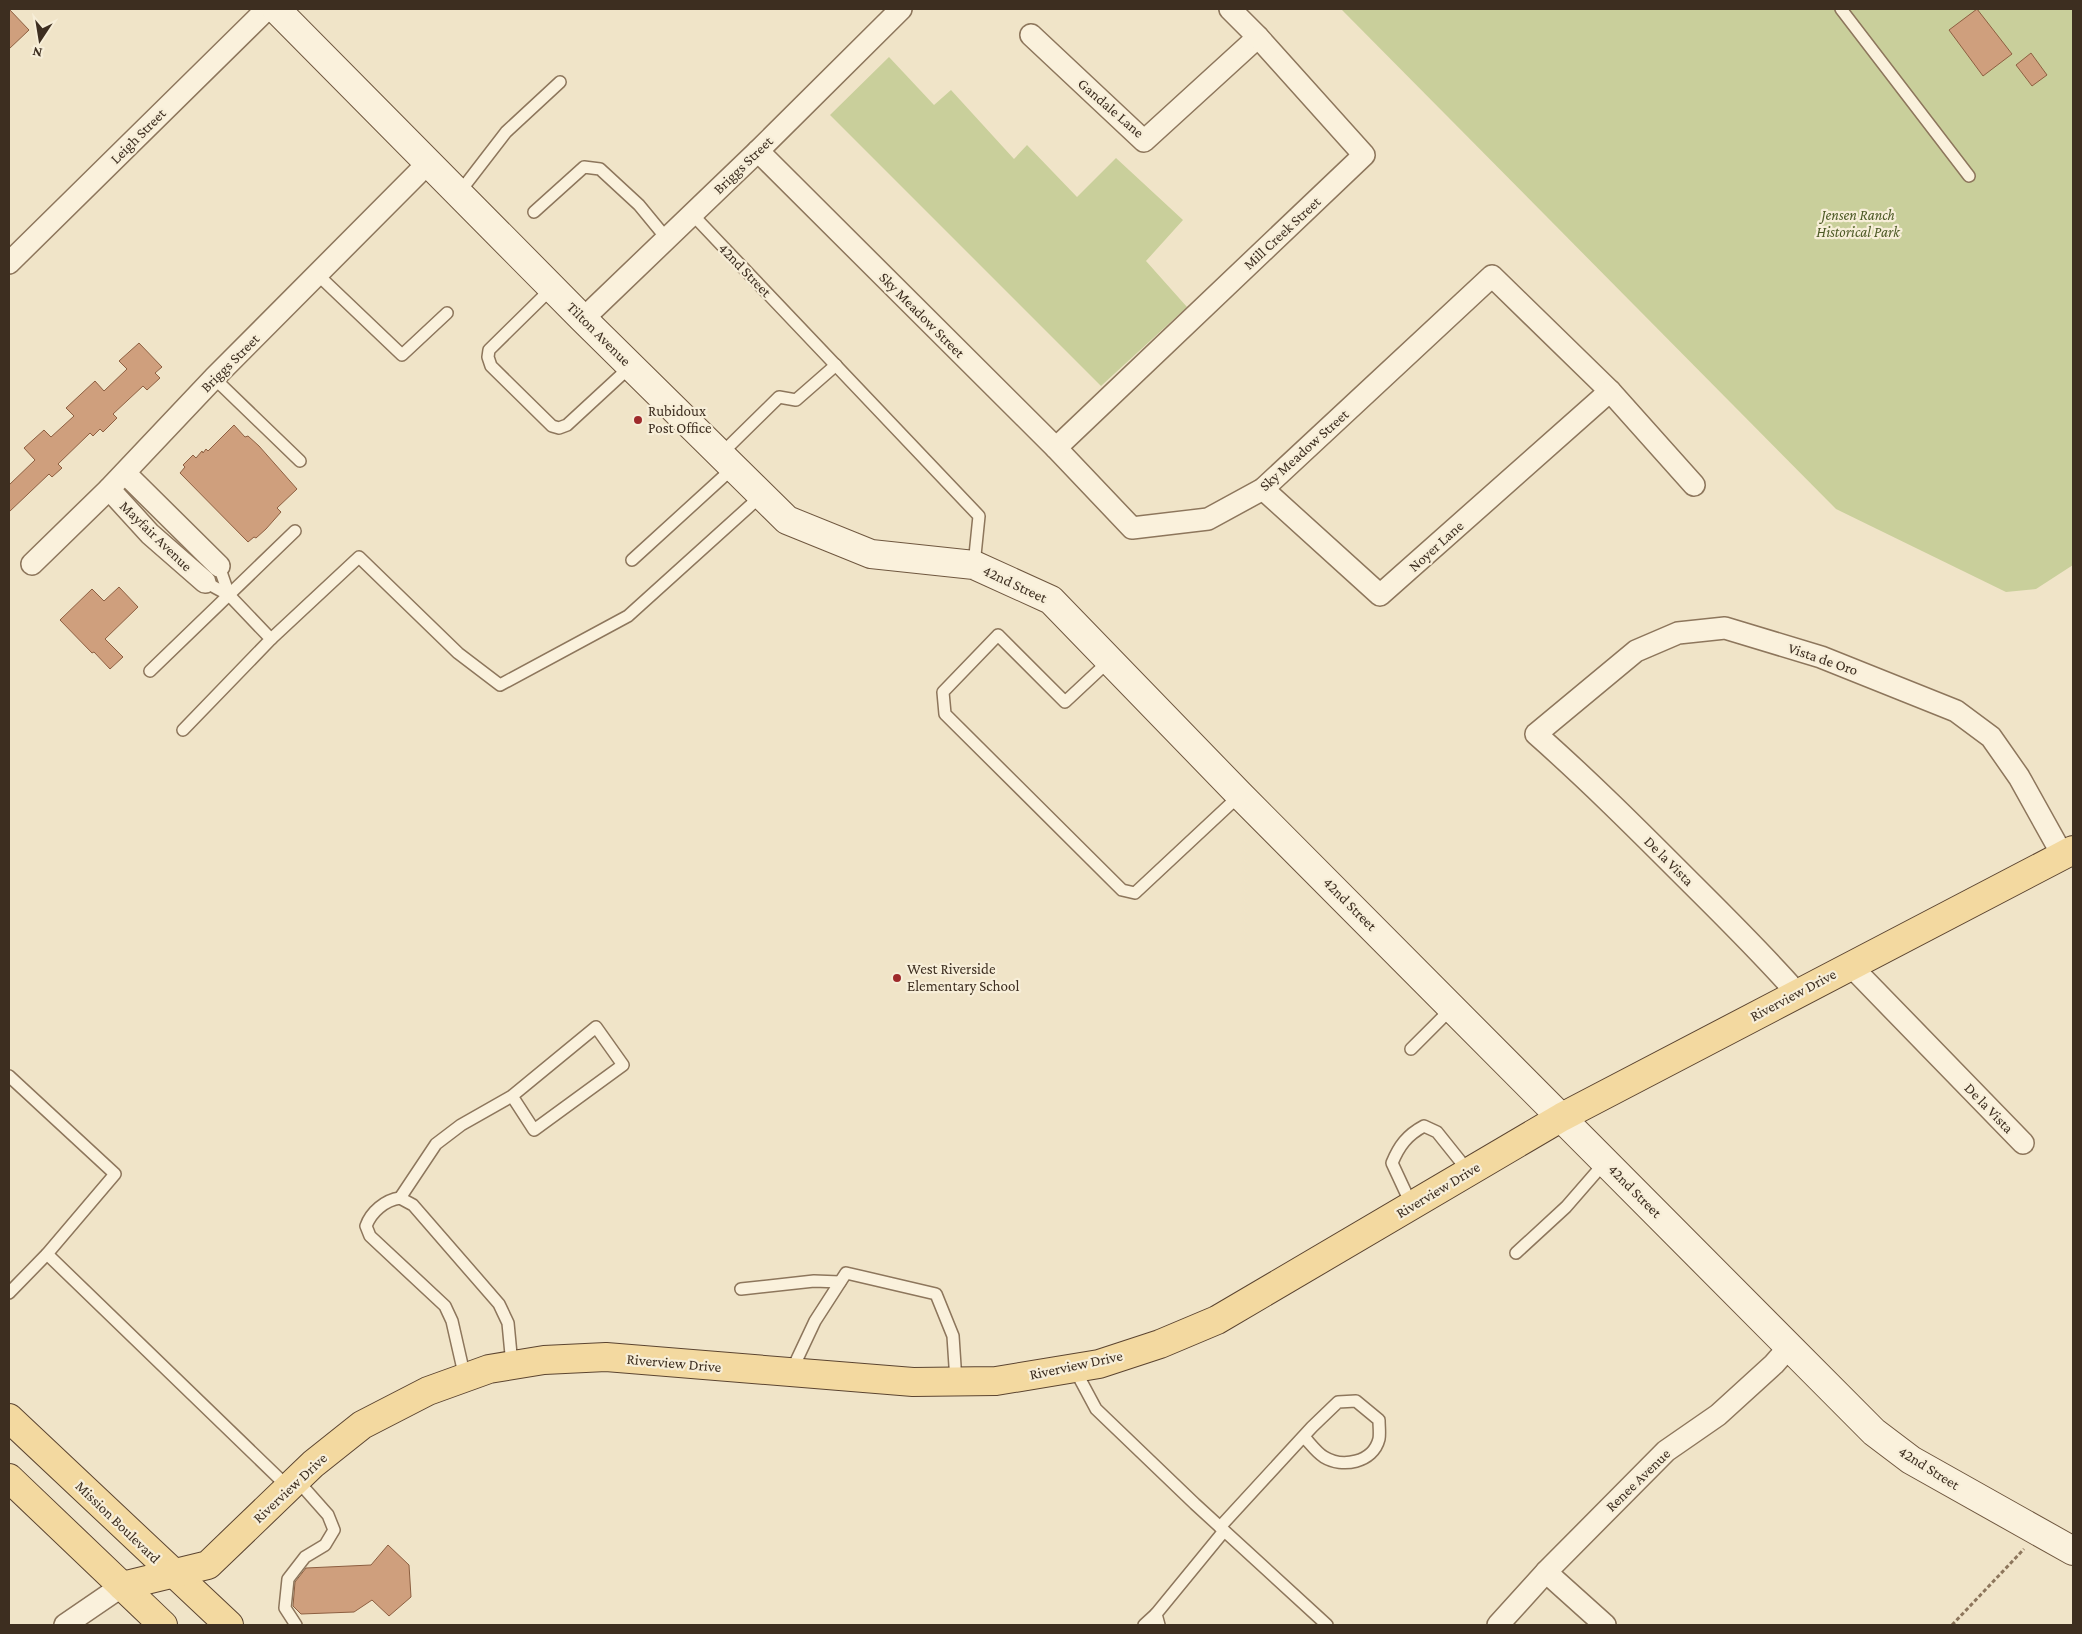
<svg xmlns="http://www.w3.org/2000/svg" width="2082" height="1634" font-family="'Crimson Pro',serif">
  <style>
    .green { fill: #c9cf9b }
    .building { fill: #cf9f7d; stroke: #8d5f41 }
    .lines { fill: none; stroke-linecap: round; stroke-linejoin: round }
    .lane-casing { stroke: #8d765c; stroke-width: 14 }
    .street-casing { stroke: #8d765c; stroke-width: 24 }
    .secondary-casing { stroke: #6f573f; stroke-width: 30 }
    .primary-casing { stroke: #5b4430; stroke-width: 30 }
    .path { stroke: #8d765c; stroke-width: 3; stroke-dasharray: 4 2.5; stroke-linecap: butt }
    .lane { stroke: #faf1dc; stroke-width: 11 }
    .street { stroke: #faf1dc; stroke-width: 21 }
    .secondary { stroke: #faf1dc; stroke-width: 28 }
    .primary { stroke: #f3d9a0; stroke-width: 28 }
    .poi-dot { fill: #9e2a2b; stroke: #f7eed8; stroke-width: 2 }
    .labels { text-anchor: middle; stroke-width: 4.5; stroke-linejoin: round; paint-order: stroke }
    .street-label { font-size: 15px; fill: #3d2e20; stroke: #f7eed8 }
    .park-label { font-size: 15px; font-style: italic; fill: #4d5a26; stroke: #f7eed8 }
    .poi-label { font-size: 15px; fill: #3d2e20; stroke: #f7eed8; text-anchor: start }
  </style>
  <rect width="100%" height="100%" fill="#f0e4c8"/>
  <g class="green">
    <path d="M1341,9H2073V565L2036,589L2006,592L1836,509Z"/>
    <path d="M889,57L934,105L951,90L1014,159L1027,145L1077,197L1116,158L1183,220L1146,261L1187,307L1101,386L830,115Z"/>
  </g>
  <g class="building">
    <path d="M9,9L29,30L9,49Z"/>
    <path d="M1977,9L2012,54L1983,76L1949,30Z"/>
    <path d="M2031,53L2047,75L2032,86L2016,65Z"/>
    <path d="M139,343L162,367L155,373L160,378L147,390L143,386L113,414L117,418L103,432L100,429L93,436L90,433L58,464L62,468L52,477L49,474L9,512V485L35,460L24,448L44,430L51,437L74,416L66,408L95,381L104,391L127,369L119,361Z"/>
    <path d="M234,425L245,437L248,436L259,446L297,489L277,508L281,512L266,529L256,538L254,537L248,542L180,473L185,467L183,465L193,455L196,458L202,451L203,453L206,449L208,451Z"/>
    <path d="M119,587L138,607L105,639L123,657L110,669L94,652L92,653L60,620L92,589L104,601Z"/>
    <path d="M388,1545L409,1565L411,1597L389,1616L372,1600L354,1612L301,1614L293,1606L295,1582L306,1568L371,1565Z"/>
  </g>
  <g class="lines">
    <g class="lane-casing">
      <g id="lane">
        <path d="M1841,9L1969,176"/>
        <path d="M459,193L506,132L560,82"/>
        <path d="M534,212L584,167L600,169L639,205L667,239"/>
        <path d="M692,214L979,516L974,565"/>
        <path d="M317,274L402,355L447,313"/>
        <path d="M552,288L489,350L488,357L491,366L552,426L559,428L567,425L631,366"/>
        <path d="M214,378L300,461"/>
        <path d="M721,454L779,397L796,400L836,365"/>
        <path d="M632,560L734,467"/>
        <path d="M219,566L229,595"/>
        <path d="M271,639L359,557L458,653L500,685L628,616L762,495"/>
        <path d="M1110,660L1065,702L998,635L943,692L945,714L1122,890L1135,893L1240,795"/>
        <path d="M150,671L295,531"/>
        <path d="M183,730L271,639L229,595L205,582"/>
        <path d="M1411,1049L1452,1008"/>
        <path d="M9,1076L115,1174L47,1254L9,1293"/>
        <path d="M400,1198L436,1144L461,1125L512,1096L534,1130L623,1065L596,1027L512,1096"/>
        <path d="M1412,1206L1392,1163C1399,1146 1407,1135 1424,1126L1437,1132L1469,1172"/>
        <path d="M1516,1253L1566,1207L1606,1161"/>
        <path d="M47,1254L289,1488"/>
        <path d="M741,1289L814,1281L840,1282"/>
        <path d="M1074,1368L1096,1409L1195,1504L1327,1625"/>
        <path d="M791,1372L815,1321L846,1273L936,1294L953,1336L956,1381"/>
        <path d="M465,1378L452,1321L445,1306L370,1236L366,1226C371,1212 385,1200 400,1198L413,1205L499,1304L508,1323L512,1365"/>
        <path d="M1220,1527L1312,1427L1338,1402L1356,1401L1379,1420C1379,1426 1380,1434 1379,1439C1373,1463 1342,1468 1324,1457C1316,1452 1310,1443 1304,1437"/>
        <path d="M296,1625L285,1608L288,1579L305,1557L325,1545L334,1530L328,1515L297,1480"/>
        <path d="M1144,1625L1156,1614"/>
        <path d="M1159,1625L1156,1614L1224,1531"/>
      </g>
    </g>
    <g class="street-casing">
      <g id="street">
        <path d="M1031,35L1144,141L1258,37"/>
        <path d="M758,151L1056,448L1132,528L1208,519L1263,489L1492,276L1610,391L1694,485"/>
        <path d="M9,263L267,9"/>
        <path d="M583,319L758,151L901,9"/>
        <path d="M1056,448L1364,155L1258,37L1230,9"/>
        <path d="M125,473L219,566"/>
        <path d="M109,489L150,534L205,582"/>
        <path d="M1263,489L1380,595L1610,391"/>
        <path d="M32,564L109,489L214,378L429,162"/>
        <path d="M1850,965L2023,1143"/>
        <path d="M1797,993C1761,952 1722,914 1684,876C1636,828 1587,779 1536,734L1636,651L1678,633L1725,628L1821,657L1956,711L1991,737L2019,777L2063,856"/>
        <path d="M1546,1572L1605,1625"/>
        <path d="M65,1625L122,1586"/>
        <path d="M1498,1625L1546,1572L1666,1451L1718,1415L1774,1364L1789,1347"/>
      </g>
    </g>
    <g class="secondary-casing">
      <path id="secondary" d="M276,9L583,319L787,520L871,554L974,565L1051,600L1240,795L1874,1432L1911,1460L2073,1551"/>
    </g>
    <g class="primary-casing">
      <g id="primary">
        <path d="M9,1418L229,1625"/>
        <path d="M9,1478L163,1625"/>
        <path d="M122,1586L208,1565L313,1464L362,1425L428,1391L489,1369L544,1360L606,1357L913,1382L996,1381L1099,1364L1160,1344L1217,1320L1562,1117L2073,850"/>
      </g>
    </g>
    <path class="path" d="M1952,1625L2024,1549"/>
    <use href="#lane" class="lane"/>
    <use href="#street" class="street"/>
    <use href="#secondary" class="secondary"/>
    <use href="#primary" class="primary"/>
  </g>
  <g class="poi-dot">
    <circle cx="638" cy="420" r="5"/>
    <circle cx="897" cy="978" r="5"/>
  </g>
  <g class="labels">
    <g class="street-label">
      <text transform="translate(1111 108) rotate(41)" y="5">Gandale Lane</text>
      <text transform="translate(138 136) rotate(-45)" y="5">Leigh Street</text>
      <text transform="translate(743 165) rotate(-44)" y="5">Briggs Street</text>
      <text transform="translate(1282 233) rotate(-43)" y="5">Mill Creek Street</text>
      <text transform="translate(745 270) rotate(46)" y="5">42nd Street</text>
      <text transform="translate(922 315) rotate(45)" y="5">Sky Meadow Street</text>
      <text transform="translate(599 334) rotate(45)" y="5">Tilton Avenue</text>
      <text transform="translate(230 363) rotate(-45)" y="5">Briggs Street</text>
      <text transform="translate(1304 450) rotate(-42)" y="5">Sky Meadow Street</text>
      <text transform="translate(156 536) rotate(44)" y="5">Mayfair Avenue</text>
      <text transform="translate(1436 546) rotate(-42)" y="5">Noyer Lane</text>
      <text transform="translate(1015 584) rotate(25)" y="5">42nd Street</text>
      <text transform="translate(1823 659) rotate(19)" y="5">Vista de Oro</text>
      <text transform="translate(1669 861) rotate(45)" y="5">De la Vista</text>
      <text transform="translate(1350 904) rotate(45)" y="5">42nd Street</text>
      <text transform="translate(1793 995) rotate(-28)" y="5">Riverview Drive</text>
      <text transform="translate(1989 1108) rotate(46)" y="5">De la Vista</text>
      <text transform="translate(1438 1190) rotate(-31)" y="5">Riverview Drive</text>
      <text transform="translate(1635 1191) rotate(45)" y="5">42nd Street</text>
      <text transform="translate(674 1363) rotate(5)" y="5">Riverview Drive</text>
      <text transform="translate(1076 1365) rotate(-12)" y="5">Riverview Drive</text>
      <text transform="translate(1929 1468) rotate(32)" y="5">42nd Street</text>
      <text transform="translate(1638 1480) rotate(-44)" y="5">Renee Avenue</text>
      <text transform="translate(290 1488) rotate(-43)" y="5">Riverview Drive</text>
      <text transform="translate(118 1522) rotate(44)" y="5">Mission Boulevard</text>
    </g>
    <g class="park-label">
      <text x="1858" y="220">Jensen Ranch<tspan x="1858" dy="17">Historical Park</tspan></text>
    </g>
    <g class="poi-label">
      <text x="648" y="416">Rubidoux<tspan x="648" dy="17">Post Office</tspan></text>
      <text x="907" y="974">West Riverside<tspan x="907" dy="17">Elementary School</tspan></text>
    </g>
  </g>
  <rect width="2082" height="1634" fill="none" stroke="#3d2e20" stroke-width="20"/>
  <g transform="translate(40 40) rotate(192)" stroke="#f7eed8" stroke-width="4" paint-order="stroke">
  <path d="M0-4L9 19L0 12L-9 19Z" fill="#3d2e20"/>
  <text y="-8" font-size="14" font-weight="bold" text-anchor="middle" fill="#3d2e20">N</text>
  </g>
</svg>
